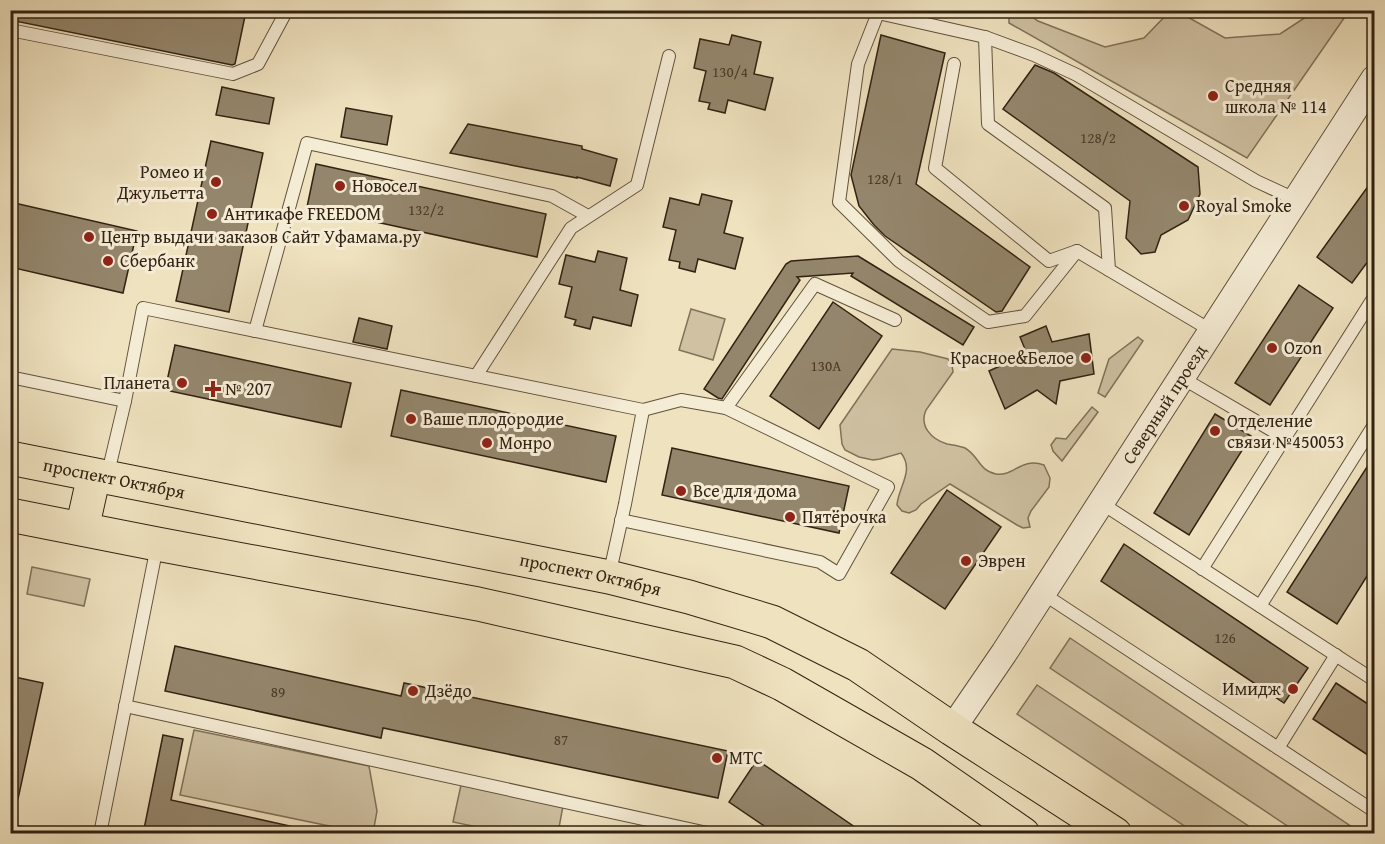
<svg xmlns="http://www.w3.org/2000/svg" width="1385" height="844" font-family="'Gentium Book Plus',serif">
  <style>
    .green { fill: #cfc1a2; stroke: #80725a; stroke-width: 1.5 }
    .building { fill: #94866c; stroke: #322212; stroke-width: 1.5 }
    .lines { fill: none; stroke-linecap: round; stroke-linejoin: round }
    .lane-casing { stroke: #61523d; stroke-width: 14 }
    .street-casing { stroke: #61523d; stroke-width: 28 }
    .primary-casing { stroke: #322212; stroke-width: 35 }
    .lane { stroke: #f5ecd5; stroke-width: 12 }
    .street { stroke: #f5ecd5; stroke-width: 26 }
    .primary { stroke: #efe2bf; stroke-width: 33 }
    .poi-dot { fill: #8f2418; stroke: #f5ecd5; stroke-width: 2 }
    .labels { text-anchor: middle; stroke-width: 6; stroke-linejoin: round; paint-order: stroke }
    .number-label { font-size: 15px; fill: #4a3b28 }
    .poi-label { font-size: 18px; fill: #322212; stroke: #f5ecd5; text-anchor: start }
    .street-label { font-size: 18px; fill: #322212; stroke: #f5ecd5 }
  </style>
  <rect width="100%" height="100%" fill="#efe2bf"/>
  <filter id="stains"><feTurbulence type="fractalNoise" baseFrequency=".00333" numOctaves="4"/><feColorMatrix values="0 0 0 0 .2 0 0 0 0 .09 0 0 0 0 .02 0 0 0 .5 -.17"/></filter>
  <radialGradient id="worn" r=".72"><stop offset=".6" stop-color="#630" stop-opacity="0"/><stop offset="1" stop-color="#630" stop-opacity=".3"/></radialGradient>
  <g class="green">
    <path d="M1009,11H1026L1027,13L1038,21L1105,47L1144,38L1170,11H1177L1225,38L1280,34L1315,11H1349L1247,158L1009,23Z"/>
    <path d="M691,309L725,319L713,360L679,350Z"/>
    <path d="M1138,337L1143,341L1105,397L1098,393L1109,359Z"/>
    <path d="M892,349L920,352L948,359L952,365L953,372L926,410C919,426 931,439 947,444C952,445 960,446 965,448C979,456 979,471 996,474C1013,477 1021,457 1044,465L1050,478L1049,487L1031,511L1028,518L1030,527L1023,528L1017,525L950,484L921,504L916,510L909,513L902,511L897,505C898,487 915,471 901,453L880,459L873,460L859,457L845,450L842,444L840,425Z"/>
    <path d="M1092,407L1098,412L1062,461L1053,451L1051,445L1056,438L1066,439Z"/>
    <path d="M32,567L90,579L84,606L27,594Z"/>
    <path d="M1070,638L1361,833H1298L1050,668Z"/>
    <path d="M1037,685L1259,833H1195L1017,714Z"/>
    <path d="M194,730L369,766L377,811L373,833H363L180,795Z"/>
    <path d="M461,785L563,806L558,833H492V830L453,822Z"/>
  </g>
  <g class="building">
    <path d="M10,10H217L245,16L235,64L232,65L10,20Z"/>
    <path d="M732,35L761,42L754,74L773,78L765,110L728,100L725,113L708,109L710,103L699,101L706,71L694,68L700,39L729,45Z"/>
    <path d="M881,35L945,53L916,184L1030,267L1002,311L996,312L885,236L874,225L859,206L851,175Z"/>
    <path d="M1035,65L1054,73L1198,167L1200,194L1188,220L1161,235L1155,252L1141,254L1126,238L1130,201L1003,109Z"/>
    <path d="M222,87L274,98L269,124L216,115Z"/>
    <path d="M346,108L392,116L387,145L341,137Z"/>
    <path d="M468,124L582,146V149L617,159L610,186L577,177V178L450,153Z"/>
    <path d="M211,141L263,153L229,312L176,301Z"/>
    <path d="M316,164L546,214L537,257L307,207Z"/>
    <path d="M1374,178V253L1352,283L1317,257Z"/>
    <path d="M702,194L732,201L724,233L743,238L735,269L698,259L695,272L679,268L680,262L669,260L676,230L663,227L670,198L699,205Z"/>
    <path d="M10,202L137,231L123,293L10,267Z"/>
    <path d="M598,251L627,258L620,290L638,295L631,326L593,317L590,329L574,325L576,320L565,317L572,287L559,284L566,255L595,262Z"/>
    <path d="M858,256L974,327L963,345L851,276L853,273L797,277L800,280L722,399L718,398L704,389L786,264L791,261Z"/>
    <path d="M1299,285L1333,308L1270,405L1235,383Z"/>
    <path d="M833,302L882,336L819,429L770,396Z"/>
    <path d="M359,318L392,326L387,349L353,342Z"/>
    <path d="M1046,326L1052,342L1089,334L1094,374L1060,381L1056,404L1037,390L1005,409L989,371L1027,354L1020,337Z"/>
    <path d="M175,345L351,383L341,427L165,390Z"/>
    <path d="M401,390L616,436L606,482L391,436Z"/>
    <path d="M1215,414L1251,436L1189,535L1154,513Z"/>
    <path d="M672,448L849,486L839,533L662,495Z"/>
    <path d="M1374,456V565L1337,624L1287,592Z"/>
    <path d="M947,490L1001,527L945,609L891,573Z"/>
    <path d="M1124,544L1308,668L1284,703L1101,581Z"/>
    <path d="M175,646L401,696L404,683L728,751L718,798L383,728L381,738L165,691Z"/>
    <path d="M10,676L43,683L18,799L10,798Z"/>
    <path d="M1336,683L1374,708V759L1313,719Z"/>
    <path d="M163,735L183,739L171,800L290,826L289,834H143Z"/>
    <path d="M757,760L865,834H776L729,802Z"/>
  </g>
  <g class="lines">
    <g class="lane-casing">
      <g id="lane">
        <path d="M10,30L233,74L258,64L287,10"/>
        <path d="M985,37L1034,55L1077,75L1256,181L1297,200"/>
        <path d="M954,64L935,168L1049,261L1077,251L1212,331"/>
        <path d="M1077,251L1025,316L988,322L899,261L839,202L858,64L878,13L985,37L988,124L1105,208L1109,270"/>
        <path d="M255,331L307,143L552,196L588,216"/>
        <path d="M476,376L571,228L637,185L669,56"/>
        <path d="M10,377L125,401"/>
        <path d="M1182,378L1285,438"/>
        <path d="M643,410L681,400L726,408L815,284L895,320"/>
        <path d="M107,477L125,401L143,308L643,410L625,504L609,576"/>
        <path d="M1101,503L1374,680"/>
        <path d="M621,520L820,562L839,574L888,487L726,408"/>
        <path d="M1202,569L1374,297"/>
        <path d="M1042,593L1374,811"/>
        <path d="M1260,606L1374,425"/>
        <path d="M125,706L712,834"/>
        <path d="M1278,748L1336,655"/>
        <path d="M10,830L28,834"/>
        <path d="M100,834L157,546"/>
      </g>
    </g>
    <g class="street-casing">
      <g id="street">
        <path id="s1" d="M952,729L1004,653L1374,79"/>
      </g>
    </g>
    <g class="primary-casing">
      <g id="primary">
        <path id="s2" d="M10,458L609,577L689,597L772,622L858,665L952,729L1115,834"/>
        <path d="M10,515L157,544L478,604L735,662L782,684L922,764L1023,834"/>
        <path d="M82,529L94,475"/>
      </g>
    </g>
    <use href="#lane" class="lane"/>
    <use href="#street" class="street"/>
    <use href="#primary" class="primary"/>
  </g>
  <g class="poi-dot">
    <circle cx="1213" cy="96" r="6"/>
    <circle cx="216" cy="182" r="6"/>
    <circle cx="340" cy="186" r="6"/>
    <circle cx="1184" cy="206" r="6"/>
    <circle cx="212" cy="214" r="6"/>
    <circle cx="89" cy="237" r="6"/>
    <circle cx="108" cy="261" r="6"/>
    <circle cx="1272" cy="348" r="6"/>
    <circle cx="1086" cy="358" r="6"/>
    <circle cx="182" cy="383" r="6"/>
    <path d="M210 380h6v6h6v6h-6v6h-6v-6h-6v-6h6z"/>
    <circle cx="411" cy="419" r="6"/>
    <circle cx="1215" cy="431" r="6"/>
    <circle cx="487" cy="443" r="6"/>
    <circle cx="681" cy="491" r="6"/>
    <circle cx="790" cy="517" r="6"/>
    <circle cx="966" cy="561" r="6"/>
    <circle cx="1293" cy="689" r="6"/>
    <circle cx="413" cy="691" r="6"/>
    <circle cx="717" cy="758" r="6"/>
  </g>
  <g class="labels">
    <g class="number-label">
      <text x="730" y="77">130/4</text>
      <text x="1098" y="143">128/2</text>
      <text x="885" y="184">128/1</text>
      <text x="426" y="215">132/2</text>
      <text x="826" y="371">130А</text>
      <text x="1225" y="643">126</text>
      <text x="278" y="697">89</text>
      <text x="561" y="745">87</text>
    </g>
    <g class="poi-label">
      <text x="1225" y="92">Средняя<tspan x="1225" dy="21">школа № 114</tspan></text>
      <text x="204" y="178" text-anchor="end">Ромео и<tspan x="204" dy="21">Джульетта</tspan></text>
      <text x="352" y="192">Новосел</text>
      <text x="1196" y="212">Royal Smoke</text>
      <text x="224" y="220">Антикафе FREEDOM</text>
      <text x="101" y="243">Центр выдачи заказов Сайт Уфамама.ру</text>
      <text x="120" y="267">Сбербанк</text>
      <text x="1284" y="354">Ozon</text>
      <text x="1074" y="364" text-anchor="end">Красное&amp;Белое</text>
      <text x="170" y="389" text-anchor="end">Планета</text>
      <text x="225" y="395">№ 207</text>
      <text x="423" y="425">Ваше плодородие</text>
      <text x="1227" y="427">Отделение<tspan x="1227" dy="21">связи №450053</tspan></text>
      <text x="499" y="449">Монро</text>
      <text x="693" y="497">Все для дома</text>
      <text x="802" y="523">Пятёрочка</text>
      <text x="978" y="567">Эврен</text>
      <text x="1281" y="695" text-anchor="end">Имидж</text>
      <text x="425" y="697">Дзёдо</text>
      <text x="729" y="764">МТС</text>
    </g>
    <g class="street-label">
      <text dy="6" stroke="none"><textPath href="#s1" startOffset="388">Северный проезд</textPath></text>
      <text dy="6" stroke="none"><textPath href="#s2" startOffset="106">проспект Октября</textPath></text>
      <text dy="6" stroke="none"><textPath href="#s2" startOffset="592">проспект Октября</textPath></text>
    </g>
  </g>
  <rect width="1385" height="844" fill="none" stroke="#efe2bf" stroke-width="36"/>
  <rect x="12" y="12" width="1361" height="820" fill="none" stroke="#322212" stroke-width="3"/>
  <rect x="18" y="18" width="1349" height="808" fill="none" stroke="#322212" stroke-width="1.5"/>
  <rect width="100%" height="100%" filter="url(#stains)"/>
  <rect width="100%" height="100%" fill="url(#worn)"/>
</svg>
